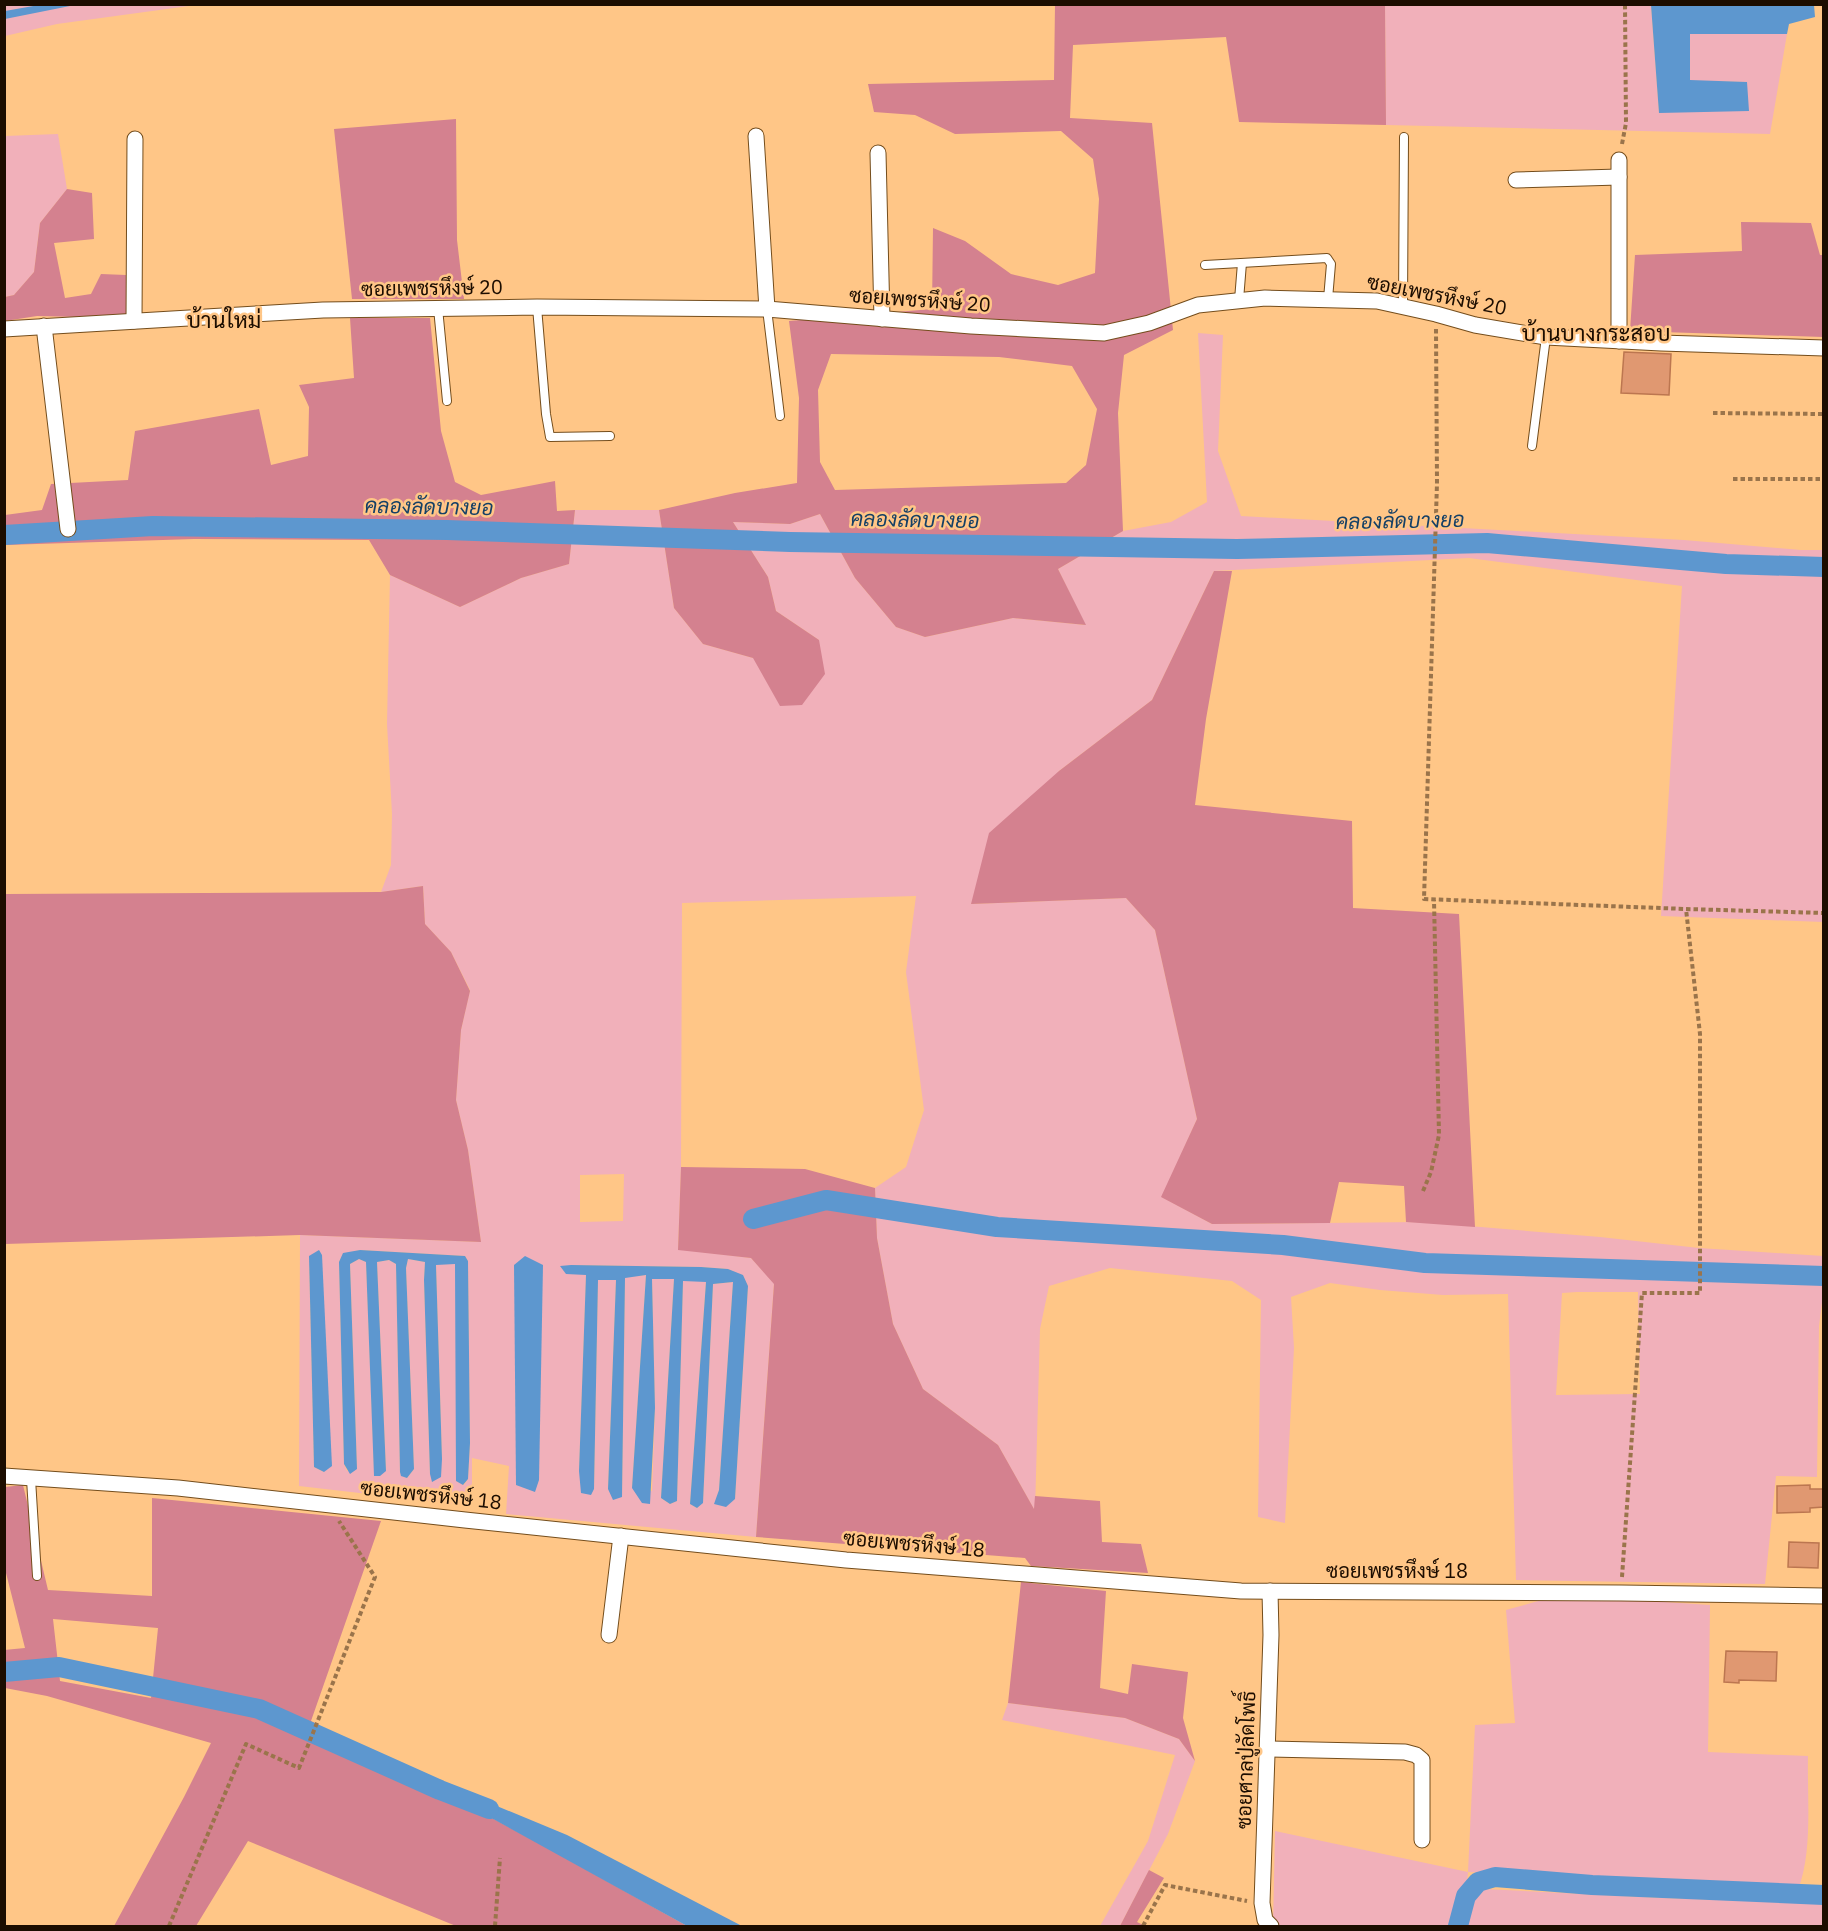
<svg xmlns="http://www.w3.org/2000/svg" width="1828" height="1931" font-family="'IBM Plex Sans',Sarabun,sans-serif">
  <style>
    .green { fill: #f1b0ba; fill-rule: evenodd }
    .forest { fill: #d4818f; fill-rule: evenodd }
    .water { fill: #5d97cf }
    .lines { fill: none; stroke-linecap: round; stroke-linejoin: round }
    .canal { stroke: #5d97cf; stroke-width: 20 }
    .building { fill: #e09871; stroke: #bc7650; stroke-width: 1.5 }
    .lane-casing { stroke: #744d1c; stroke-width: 10 }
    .street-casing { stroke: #744d1c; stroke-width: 17 }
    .path { stroke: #9a744b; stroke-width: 4; stroke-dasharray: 4.5 3; stroke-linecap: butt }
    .lane { stroke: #fff; stroke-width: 8 }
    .street { stroke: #fff; stroke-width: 15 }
    .labels { text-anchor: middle; stroke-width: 5; stroke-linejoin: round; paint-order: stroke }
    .street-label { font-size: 20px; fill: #1c0d00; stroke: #ffc687 }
    .water-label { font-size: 21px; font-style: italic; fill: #154066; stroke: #ffc687 }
    .quarter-label { font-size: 22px; fill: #1c0d00; stroke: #ffc687 }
  </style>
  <rect width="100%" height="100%" fill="#ffc687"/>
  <g class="green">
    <path d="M4,5H196L57,24L5,36Z"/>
    <path d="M1385,5H1651L1659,113L1747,82L1690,81V34H1787L1770,134L1386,125Z"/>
    <path d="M58,134L67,189L40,223L34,272L14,295L5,297V136Z"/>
    <path d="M1198,333L1223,335L1218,451L1241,516L1684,540L1801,550H1823V922L1661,916L1682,586L1469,558L1214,571L1152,700L1059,771L971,904L1126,898L1155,930L1197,1119L1162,1197L1212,1224L1421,1222L1600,1237L1699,1248L1823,1256V1294L1819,1326L1817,1477L1776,1476L1765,1584L1516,1580L1508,1294L1443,1295L1380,1290L1330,1283L1291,1297L1294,1348L1285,1523L1258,1517L1261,1300L1232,1281L1110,1268L1049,1286L1040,1329L1035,1511L998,1445L923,1389L893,1324L877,1238L875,1188L906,1167L924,1110L906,972L916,896L682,903L681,1167L678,1249L751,1258L774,1283L756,1537L506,1514L509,1466L472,1458V1506L299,1486L300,1235L481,1242L468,1150L456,1100L461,1030L470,990L451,952L425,924L423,886L381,892L391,865L392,814L387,724L390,575L460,607L521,578L569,564L575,510H659L674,608L703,644L753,658L819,640L776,611L768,577L733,522L790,524L820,514L855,578L896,627L925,637L1013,618L1085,625L1058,569L1123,531L1171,522L1207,502ZM624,1174L623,1221L580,1222V1175ZM360,1250L465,1256L468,1261L470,1443L468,1479L464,1485L456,1481V1264H436L442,1459L430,1474L424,1280L425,1262L408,1259L406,1268L414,1469L407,1478L400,1472L396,1264L389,1260L377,1262L386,1471L374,1468L366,1262L359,1259L350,1264L357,1468L347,1471L344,1464L339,1262L343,1254ZM309,1257L324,1472L314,1467ZM572,1265L701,1267L728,1269L743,1276L748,1286L735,1499L715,1504L719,1490L733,1282L713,1284L703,1502L697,1508L690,1504L706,1281L683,1280L677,1501L670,1504L661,1498L674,1279H652L655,1408L652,1491L632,1488L646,1275L625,1277L622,1497L608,1489L616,1279L598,1280L594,1489L579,1471L586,1275ZM1577,1292H1638L1640,1394L1556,1395L1562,1293Z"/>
    <path d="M1620,1599L1710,1605L1708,1752L1808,1756C1807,1798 1813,1851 1798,1890L1468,1872L1464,1913L1484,1889L1662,1898L1823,1903V1926H1273L1275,1831L1468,1872L1475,1725L1515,1723L1506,1610L1542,1600Z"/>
    <path d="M1008,1703L1125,1718L1179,1739L1195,1761L1168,1834L1120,1926H1100L1148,1841L1175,1755L1002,1720Z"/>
  </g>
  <g class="forest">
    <path d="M1055,5H1385L1386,125L1239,122L1226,37L1073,45L1070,118L1152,123L1173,330L1124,355L1118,413L1123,531L1058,569L1086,625L1013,618L925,637L896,627L855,578L820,514L790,524L733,522L768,577L776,611L819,640L825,674L802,705L780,706L753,658L703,644L674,608L659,510L735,493L797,483L799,398L789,321L932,309L933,228L965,241L1011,274L1058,285L1095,273L1099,199L1093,159L1061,131L955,134L915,115L874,112L868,84L1054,80ZM831,354L999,357L1072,366L1097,409L1086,465L1066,483L835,490L820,462L818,390Z"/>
    <path d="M456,119L457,240L464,299H352L334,129Z"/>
    <path d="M67,189L92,193L94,239L54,243L65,298L91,294L101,274L126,275L127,314L80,317L37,316L5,321V297L14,295L34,272L40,223Z"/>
    <path d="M1741,222L1811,223L1820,255H1823V337L1630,331L1635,255L1742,251Z"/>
    <path d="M350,318H430L441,431L455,482L481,495L555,481L557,511L575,510L569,564L521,578L460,607L390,575L369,540L194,539L5,545V515L42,510L51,484L128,480L135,431L259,409L271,465L308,456L309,407L299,385L354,378Z"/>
    <path d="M1214,571H1232L1206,719L1195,805L1352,821L1353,908L1459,914L1475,1227L1406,1222L1404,1186L1339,1182L1330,1223L1212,1224L1161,1197L1197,1119L1155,930L1126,898L971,904L989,833L1059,771L1152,700Z"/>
    <path d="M423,886L425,924L451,952L470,991L461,1030L456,1100L468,1150L481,1242L300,1235L5,1244V894L381,892Z"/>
    <path d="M681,1167L805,1169L875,1188L877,1238L893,1324L923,1389L998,1445L1034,1509L1035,1496L1100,1501L1102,1542L1141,1544L1148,1573L1031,1566L1025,1558L756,1537L774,1284L751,1258L678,1250Z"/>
    <path d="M23,1485L48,1590L152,1596V1498L381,1521L311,1721L544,1846L687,1926H456L248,1841L196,1926H114L184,1797L211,1743L47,1696L5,1688L4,1650L25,1648L5,1569V1487ZM53,1619L158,1628L151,1698L60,1681Z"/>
    <path d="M1021,1582L1106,1591L1100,1688L1128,1694L1132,1664L1188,1672L1183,1718L1195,1761L1179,1739L1125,1718L1008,1703Z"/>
    <path d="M1149,1870L1164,1878L1137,1922L1145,1926H1120Z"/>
  </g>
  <g class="water">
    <path d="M39,5H75L5,19V11Z"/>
    <path d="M1651,5H1814L1815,17L1789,24L1787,34H1690V80L1747,82L1749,111L1659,113Z"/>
    <path d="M319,1250L322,1255L332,1466L324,1472L314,1467L309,1256Z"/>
    <path d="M360,1250L465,1256L468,1261L470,1443L468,1479L463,1485L456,1481L455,1264L436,1265L442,1459L441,1477L432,1482L430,1474L424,1280L425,1262L408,1259L406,1268L414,1469L407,1478L401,1476L400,1472L396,1264L389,1260L377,1262L386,1471L380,1476H374L366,1262L359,1259L350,1264L357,1469L350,1474L344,1464L339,1262L343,1253Z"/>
    <path d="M525,1256L543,1265L539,1480L535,1492L516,1485L514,1265Z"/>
    <path d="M571,1265L701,1267L728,1269L743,1275L748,1286L735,1499L726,1507L714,1504L719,1490L733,1282L713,1284L703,1503L697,1508L690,1504L706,1282L683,1281L677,1501L670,1504L661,1498L674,1279H652L655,1408L650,1504L642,1503L632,1488L646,1275L625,1278L622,1497L613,1500L608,1489L616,1280H598L594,1489L591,1495L581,1493L579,1471L586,1275L566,1274L560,1266Z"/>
    <path d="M468,1794L567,1835L742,1926H687L464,1803Z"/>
  </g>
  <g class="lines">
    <g class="canal">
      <path d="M4,535L153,526L447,530L790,542L1237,549L1487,543L1726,564L1824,567"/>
      <path d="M753,1219L826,1200L997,1227L1283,1245L1425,1263L1824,1276"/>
      <path d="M4,1672L59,1667L259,1709L440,1790L489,1809"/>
      <path d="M1458,1926L1466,1896L1478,1882L1495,1877L1592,1885L1824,1895"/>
    </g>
  </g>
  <g class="building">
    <path d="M1624,352L1671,354L1669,395L1621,393Z"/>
    <path d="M1810,1485V1489H1824V1507L1810,1508V1512L1777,1513V1486Z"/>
    <path d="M1789,1542L1819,1543L1818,1568L1788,1567Z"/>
    <path d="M1726,1651L1777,1652L1776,1681L1739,1680V1683L1724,1682Z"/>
  </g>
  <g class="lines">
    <g class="lane-casing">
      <g id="lane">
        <path d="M1205,265L1327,258L1331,264L1328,299"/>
        <path d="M1239,300L1242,263"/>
        <path d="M1403,306L1404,137"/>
        <path d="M537,307L546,414L550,437L610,436"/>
        <path d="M438,308L447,401"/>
        <path d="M767,309L780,416"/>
        <path d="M1532,446L1546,337"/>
        <path d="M31,1479L37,1576"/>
      </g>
    </g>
    <g class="street-casing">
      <g id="street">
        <path d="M756,136L767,309"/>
        <path d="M878,153L882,319"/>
        <path d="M1619,160V341"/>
        <path d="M1516,180L1619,177"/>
        <path d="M134,321L135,139"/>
        <path d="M44,326L68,529"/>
        <path d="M4,329L323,310L537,307L767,309L971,326L1104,333L1149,323L1198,305L1265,298L1377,301L1436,314L1475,325L1546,337L1661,343L1824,348"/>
        <path d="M4,1476L178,1488L465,1520L846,1560L1241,1591L1621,1593L1824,1596"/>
        <path d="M1270,1591L1271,1635L1262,1903L1265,1920L1271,1926"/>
        <path d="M609,1635L621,1536"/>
        <path d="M1268,1749L1405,1752L1416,1755L1422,1760V1840"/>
      </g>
    </g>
    <g class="path">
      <path d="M1622,144L1626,123L1625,4"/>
      <path d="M1436,329L1437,483L1424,899L1686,909"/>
      <path d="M1713,413L1824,414"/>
      <path d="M1733,479H1824"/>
      <path d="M1423,1191L1431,1172L1439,1135L1434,900"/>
      <path d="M1622,1577L1642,1293H1700V1034L1686,909L1824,913"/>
      <path d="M169,1926L246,1744L299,1768L375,1577L339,1521"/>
      <path d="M495,1926L500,1858"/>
      <path d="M1143,1926L1165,1885L1247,1901"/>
    </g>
    <use href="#lane" class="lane"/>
    <use href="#street" class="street"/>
  </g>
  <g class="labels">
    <g class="street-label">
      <text transform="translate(432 288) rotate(-1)" y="7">ซอยเพชรหึงษ์ 20</text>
      <text transform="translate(1437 295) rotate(11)" y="7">ซอยเพชรหึงษ์ 20</text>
      <text transform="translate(920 300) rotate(4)" y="7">ซอยเพชรหึงษ์ 20</text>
      <text transform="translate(431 1495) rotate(6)" y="7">ซอยเพชรหึงษ์ 18</text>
      <text transform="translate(914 1544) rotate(5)" y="7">ซอยเพชรหึงษ์ 18</text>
      <text x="1397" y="1578">ซอยเพชรหึงษ์ 18</text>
      <text transform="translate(1246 1760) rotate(-88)" y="7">ซอยศาลปู่ลัดโพธิ์</text>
    </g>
    <g class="water-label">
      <text transform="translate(429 507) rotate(1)" y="7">คลองลัดบางยอ</text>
      <text transform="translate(915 520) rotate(1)" y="7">คลองลัดบางยอ</text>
      <text transform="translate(1400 521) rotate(-1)" y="7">คลองลัดบางยอ</text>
    </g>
    <g class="quarter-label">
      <text x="224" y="328">บ้านใหม่</text>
      <text x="1596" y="341">บ้านบางกระสอบ</text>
    </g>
  </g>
  <rect width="1828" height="1931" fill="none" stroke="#1c0d00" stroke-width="12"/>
</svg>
